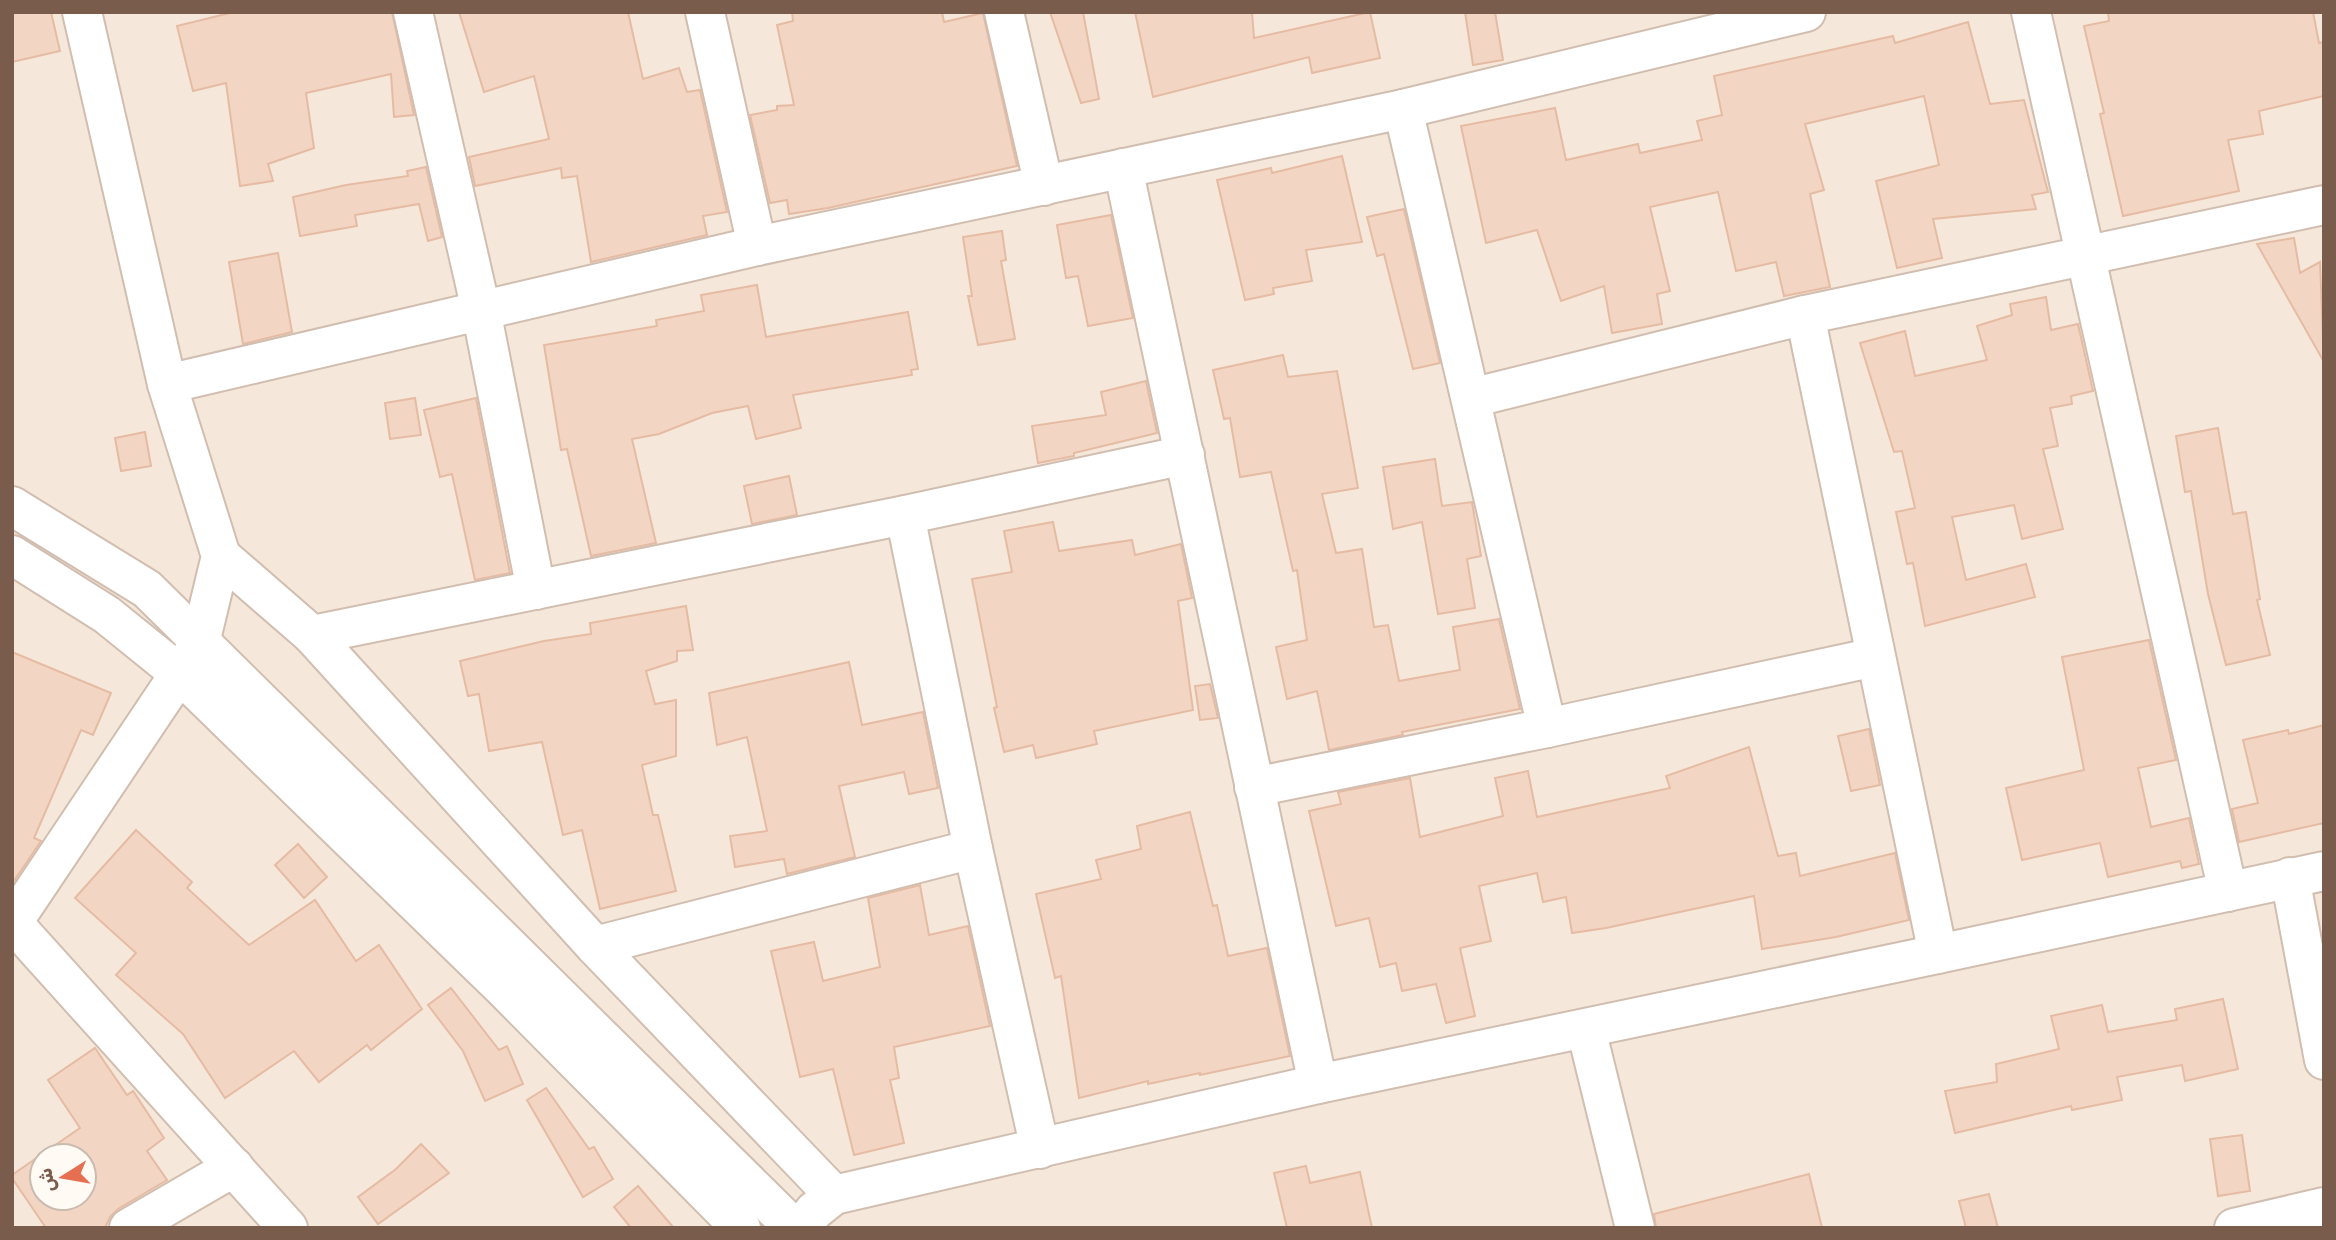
<svg xmlns="http://www.w3.org/2000/svg" width="2336" height="1240" font-family="Rubik,'Noto Naskh Arabic',sans-serif">
  <style>
    .residential { fill: #f5e8da; fill-rule: evenodd }
    .building { fill: #f3d5c3; stroke: #e6bba3; stroke-width: 2; fill-rule: evenodd }
    .lines { fill: none; stroke-linecap: round; stroke-linejoin: round }
    .minor-casing { stroke: #d1beb0; stroke-width: 42 }
    .minor { stroke: #fff; stroke-width: 38 }
  </style>
  <rect width="100%" height="100%" fill="#fdf6ec"/>
  <path class="residential" d="M12,12H2324V1228H12ZM42,1156H84V1198H42Z"/>
  <g class="building">
    <path d="M12,12H51L60,51L12,62Z"/>
    <path d="M234,12H392L414,115L394,117L391,74L306,93L314,148L268,164L273,181L240,186L226,83L193,91L177,26Z"/>
    <path d="M459,12H628L643,79L679,68L687,92L700,90L727,212L703,216L707,235L591,262L577,176L562,178L561,168L475,186L469,157L549,139L534,76L484,92Z"/>
    <path d="M792,12H942L944,22L983,13L1017,166L828,208L789,214L787,200L770,203L750,115L777,110V106L794,105L777,25L793,21Z"/>
    <path d="M1050,12H1083L1099,99L1081,103Z"/>
    <path d="M1135,12H1252L1254,38L1370,12L1380,58L1312,73L1309,57L1153,97Z"/>
    <path d="M1465,12H1495L1503,60L1473,65Z"/>
    <path d="M2108,12H2313L2319,43L2324,42V96L2259,111L2263,134L2228,140L2239,191L2123,216L2100,114L2104,113L2084,26L2109,21Z"/>
    <path d="M1968,22L1990,104L2024,100L2048,192L2032,195L2036,209L1933,219L1942,258L1897,268L1876,181L1939,165L1924,96L1805,124L1824,190L1810,194L1830,287L1784,296L1776,262L1736,271L1718,192L1650,207L1670,291L1657,294L1662,324L1612,333L1604,286L1561,301L1537,230L1486,243L1461,126L1555,108L1566,160L1638,144L1640,153L1702,140L1697,121L1722,115L1714,76L1893,36L1895,43Z"/>
    <path d="M1342,156L1362,242L1306,250L1312,281L1273,288L1274,294L1245,300L1217,180L1271,168L1272,173Z"/>
    <path d="M426,167L442,237L428,241L419,204L355,215L357,226L300,236L293,197L346,185L408,176L407,171Z"/>
    <path d="M1404,209L1440,363L1413,369L1384,254L1377,256L1367,217Z"/>
    <path d="M1111,215L1133,318L1088,326L1078,276L1066,278L1057,225Z"/>
    <path d="M1002,231L1006,260L1001,261L1015,339L978,345L968,296H972L963,237Z"/>
    <path d="M2294,238L2300,273L2320,262L2324,362L2257,244Z"/>
    <path d="M278,253L292,332L243,344L229,262Z"/>
    <path d="M757,285L766,337L908,312L918,369L911,370L912,375L793,395L801,428L756,439L748,406L712,413L659,434L632,439L656,543L591,556L567,449L561,450L544,345L657,326L656,320L704,311L701,295Z"/>
    <path d="M2046,297L2051,330L2078,324L2093,391L2071,396L2072,404L2050,408L2058,446L2043,449L2063,529L2022,539L2014,505L1952,517L1966,580L2026,564L2035,597L1925,626L1913,563L1907,564L1896,512L1915,508L1902,451L1894,452L1860,343L1905,331L1915,376L1987,360L1977,326L2012,315L2010,304Z"/>
    <path d="M1283,355L1288,377L1337,371L1358,488L1322,494L1336,553L1362,549L1374,627L1388,625L1399,681L1460,670L1453,627L1499,619L1520,709L1402,732L1403,735L1329,750L1317,691L1287,699L1276,647L1307,640L1297,570L1293,571L1271,472L1240,477L1230,418L1224,419L1213,370Z"/>
    <path d="M1146,381L1157,433L1074,453V456L1038,463L1032,426L1106,415L1101,392Z"/>
    <path d="M415,398L421,435L390,439L385,403Z"/>
    <path d="M476,398L510,573L475,580L452,474L440,477L424,410Z"/>
    <path d="M2218,428L2233,514L2246,512L2260,599L2257,600L2270,655L2226,665L2208,594L2191,491L2185,492L2176,436Z"/>
    <path d="M145,432L151,466L121,471L115,438Z"/>
    <path d="M1435,459L1442,506L1472,502L1481,556L1467,559L1475,608L1438,614L1422,522L1393,529L1383,467Z"/>
    <path d="M789,476L797,515L752,524L744,486Z"/>
    <path d="M1053,522L1059,551L1132,540L1135,555L1181,544L1192,598L1178,601L1193,710L1094,731L1097,744L1036,758L1033,745L1004,752L994,708L997,707L972,579L1012,572L1004,531Z"/>
    <path d="M686,606L693,650L677,651V661L646,671L655,704L676,700V756L642,765L653,815H658L676,891L600,909L582,830L563,835L542,742L489,751L479,694L468,696L460,661L544,641L591,634L590,623Z"/>
    <path d="M2149,640L2176,760L2138,768L2151,827L2189,818L2199,864L2182,868L2180,861L2108,877L2100,843L2022,860L2006,788L2084,770L2062,657Z"/>
    <path d="M12,652L111,693L93,735L81,730L34,838L41,841L12,884Z"/>
    <path d="M849,662L862,725L923,712L938,788L909,794L904,772L839,786L855,857L787,874L784,859L735,867L730,836L767,831L747,737L717,745L709,693Z"/>
    <path d="M1210,684L1218,718L1200,720L1195,686Z"/>
    <path d="M2324,725V823L2239,842L2232,809L2258,803L2243,740L2288,730L2289,734Z"/>
    <path d="M1869,729L1880,785L1851,791L1838,736Z"/>
    <path d="M1749,747L1778,856L1796,853L1800,876L1895,853L1909,920L1836,937L1762,949L1754,896L1606,928L1572,933L1566,897L1543,902L1537,873L1479,886L1491,941L1460,948L1475,1016L1446,1023L1436,984L1402,991L1396,963L1380,967L1369,918L1336,926L1309,811L1341,804L1338,792L1410,778L1420,837L1503,816L1495,778L1528,771L1537,817L1670,788L1666,776Z"/>
    <path d="M1190,812L1213,906L1217,905L1228,956L1267,948L1290,1056L1200,1075V1073L1148,1084V1081L1079,1098L1061,976L1055,978L1036,894L1101,879L1096,860L1141,849L1137,826Z"/>
    <path d="M136,830L192,882L187,888L249,945L315,900L356,961L379,945L422,1009L371,1050L367,1045L319,1082L294,1051L225,1098L183,1034L116,975L136,953L75,898Z"/>
    <path d="M298,844L327,877L304,898L275,865Z"/>
    <path d="M920,885L929,935L968,926L990,1026L894,1047L899,1078L890,1080L904,1143L854,1155L833,1069L800,1077L771,951L814,942L823,981L880,967L868,898Z"/>
    <path d="M451,988L499,1050L507,1046L523,1084L485,1101L463,1051L428,1005Z"/>
    <path d="M2223,999L2238,1069L2185,1081L2182,1065L2117,1077L2122,1100L2072,1110L2071,1106L1955,1133L1945,1091L1997,1082L1996,1064L2059,1049L2051,1016L2102,1005L2108,1032L2177,1020L2175,1009Z"/>
    <path d="M95,1048L127,1095L133,1091L164,1138L147,1151L167,1180L118,1209L110,1217L105,1228H46L12,1178V1175L80,1128L48,1080ZM42,1156H84V1198H42Z"/>
    <path d="M546,1088L589,1149L594,1147L613,1179L583,1197L527,1100Z"/>
    <path d="M2242,1135L2250,1191L2218,1196L2210,1139Z"/>
    <path d="M421,1144L449,1173L378,1224L358,1197L396,1169Z"/>
    <path d="M1306,1166L1310,1183L1360,1172L1372,1228H1287L1274,1173Z"/>
    <path d="M1809,1174L1822,1228H1656L1654,1214Z"/>
    <path d="M638,1186L674,1228H631L614,1207Z"/>
    <path d="M1989,1194L1998,1228H1966L1959,1201Z"/>
  </g>
  <g class="lines">
    <g class="minor-casing">
      <g id="minor">
        <path d="M413,12L481,310L536,590"/>
        <path d="M705,12L757,246"/>
        <path d="M1004,12L1044,186"/>
        <path d="M2031,12L2228,892"/>
        <path d="M1403,109L1547,728"/>
        <path d="M1123,168L1318,1084"/>
        <path d="M1805,315L1938,954"/>
        <path d="M167,384L757,246L1403,109L1806,12"/>
        <path d="M1471,398L1805,315L2324,205"/>
        <path d="M12,506L147,589L794,1228"/>
        <path d="M905,515L973,849L1040,1149"/>
        <path d="M12,555L107,615L180,674L504,989L741,1228"/>
        <path d="M221,556L312,635L905,515L1185,455"/>
        <path d="M312,635L595,946L834,1195"/>
        <path d="M1254,787L1547,728L1875,657"/>
        <path d="M2290,877L2324,1060"/>
        <path d="M12,922L288,1228"/>
        <path d="M13,922L200,643L221,556L167,384L82,12"/>
        <path d="M595,946L973,849"/>
        <path d="M1586,1029L1635,1228"/>
        <path d="M129,1228L234,1167"/>
        <path d="M801,1228L814,1211L834,1195L1318,1084L1938,954L2324,871"/>
        <path d="M2234,1228L2324,1207"/>
      </g>
    </g>
    <use href="#minor" class="minor"/>
  </g>
  <rect width="2336" height="1240" fill="none" stroke="#7a5c4d" stroke-width="28"/>
  <g transform="translate(63 1177) rotate(259)"><circle r="33" fill="#fffaf3" stroke="#cabbb1" stroke-width="2"/>
  <path d="M0-5L12 26L0 18L-12 26Z" fill="#e76f51"/>
  <text y="-10" font-size="19" font-weight="bold" text-anchor="middle" fill="#7a5c4d">ش</text>
  </g>
</svg>
